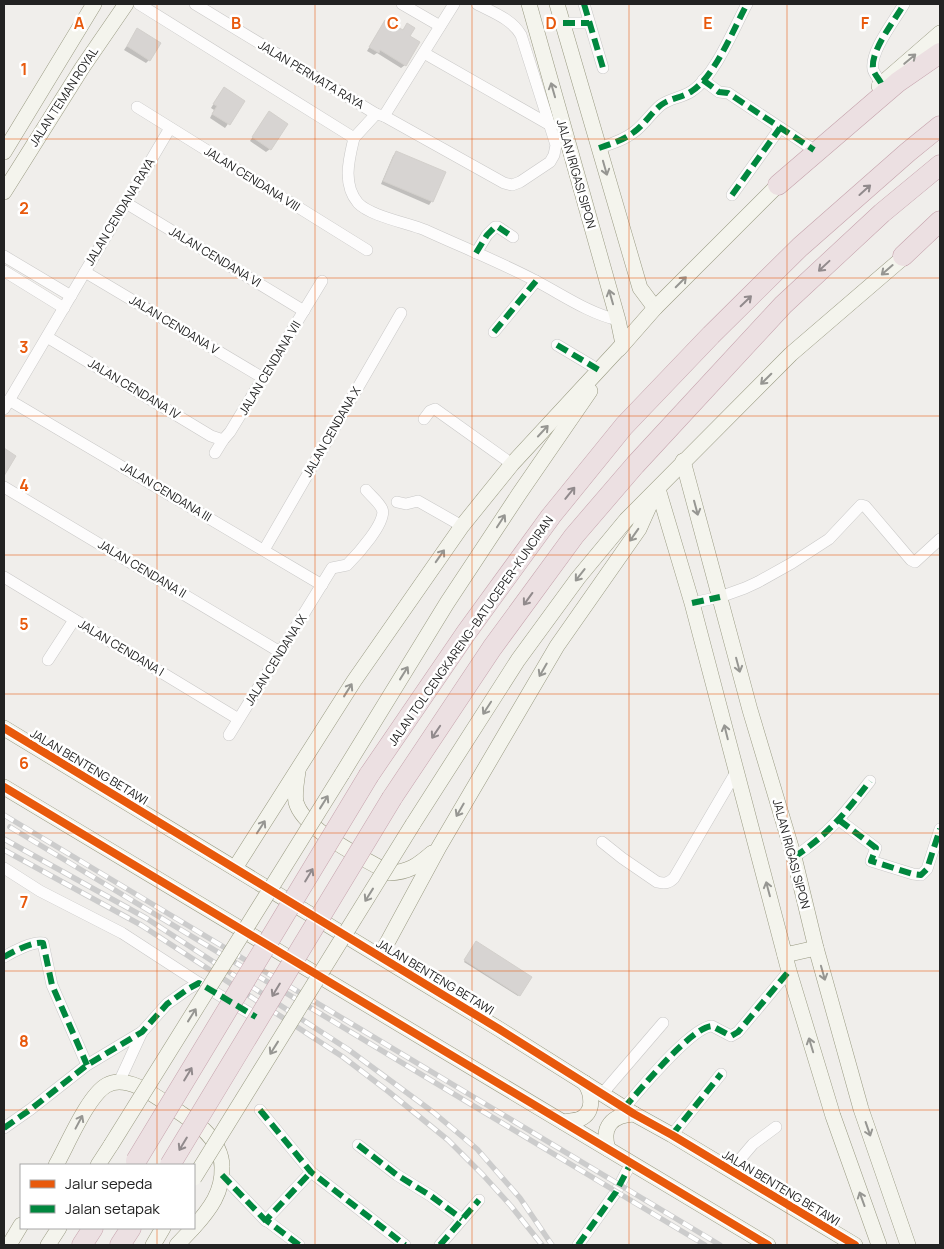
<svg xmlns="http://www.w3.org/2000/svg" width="944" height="1249" font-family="Manrope,sans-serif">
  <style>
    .shadow { fill: #0003 }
    .building { fill: #d7d4d2; stroke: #d3d0cc }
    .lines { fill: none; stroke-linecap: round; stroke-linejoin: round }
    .street-casing { stroke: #c9c8c7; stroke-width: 12 }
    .secondary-casing { stroke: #999a82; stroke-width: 16 }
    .highway-casing { stroke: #c5a2ac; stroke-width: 21 }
    .street { stroke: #fdfcfc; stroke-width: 11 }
    .secondary { stroke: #f4f4ed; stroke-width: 15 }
    .highway { stroke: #ece0e2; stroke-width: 20 }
    .rail-casing { stroke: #ccc; stroke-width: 5.5 }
    .rail { stroke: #fff; stroke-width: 4; stroke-dasharray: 11; stroke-linecap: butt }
    .secondary-bridge-casing { stroke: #999a82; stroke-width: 16; stroke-linecap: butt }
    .highway-bridge-casing { stroke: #c5a2ac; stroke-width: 21; stroke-linecap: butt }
    .secondary-bridge { stroke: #f4f4ed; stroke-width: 15 }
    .highway-bridge { stroke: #ece0e2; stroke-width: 20 }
    .quiet { stroke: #00873e; stroke-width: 6; stroke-dasharray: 12 6; stroke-linecap: butt }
    .cycleway-casing { stroke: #fff; stroke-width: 11 }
    .cycleway { stroke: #e8590c; stroke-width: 8 }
    .oneway { stroke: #969692 }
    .oneway2 { stroke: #918a8c }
    .grid { fill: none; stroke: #e8590c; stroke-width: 1; stroke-opacity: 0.55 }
    .labels { text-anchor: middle; stroke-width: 5; stroke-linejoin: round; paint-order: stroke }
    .street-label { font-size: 12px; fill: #222; stroke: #fff }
    .grid-label { font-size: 16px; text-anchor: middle; font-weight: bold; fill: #e8590c; stroke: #fff; stroke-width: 5; stroke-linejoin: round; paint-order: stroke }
  </style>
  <rect width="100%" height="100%" fill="#f0eeeb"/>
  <g class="shadow">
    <path d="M385,21L402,31L407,25L409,36L405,65L401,68L377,53L374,55L367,51Z"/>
    <path d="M138,30L149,60L146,63L124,50Z"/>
    <path d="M221,92L244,101L225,128L210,118L214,110L211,108Z"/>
    <path d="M266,116L270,149L266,152L250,141Z"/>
    <path d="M396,152L432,201L429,205L381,184L393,156Z"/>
    <path d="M475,944L519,995L518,996L464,962Z"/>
  </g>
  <g class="building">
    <path d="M385,20L403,30L407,23L415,28L410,36L420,42L406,66L380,50L379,53L369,47Z"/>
    <path d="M137,28L161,43L150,61L127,46Z"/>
    <path d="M224,87L245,101L230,125L212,114L217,106L213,104Z"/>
    <path d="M269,111L288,124L271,150L252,137Z"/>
    <path d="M396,151L446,172L433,202L383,181Z"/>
    <path d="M4,448L16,456L4,476Z"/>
    <path d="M476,941L532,977L520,996L464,960Z"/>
  </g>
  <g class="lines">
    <g class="street-casing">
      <g id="street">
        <path d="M139,4L354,138L376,114"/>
        <path d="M195,4L376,114L384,116L504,183L512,185L520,182L550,162L554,155L556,145L521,35C512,19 492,12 477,4"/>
        <path d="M402,4L440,26"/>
        <path d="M584,4L603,68"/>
        <path d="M563,23H589"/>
        <path d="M424,53L550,125"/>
        <path d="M703,80L719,92L728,93L814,150"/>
        <path d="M881,83C879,79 874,74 873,69C870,51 895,20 904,4"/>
        <path d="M137,107L367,250"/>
        <path d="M384,116L454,4"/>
        <path d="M354,138C349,159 342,184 358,203C370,216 408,223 425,230C462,247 500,262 536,281C563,295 588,313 618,320"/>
        <path d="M599,148C611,144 624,140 634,132C644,125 651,113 661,105C670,98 682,98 692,91C715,76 734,28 747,4"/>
        <path d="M732,195L780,128"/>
        <path d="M126,203L304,311"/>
        <path d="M476,253L487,235L495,227H498L513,237"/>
        <path d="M4,256L71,296"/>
        <path d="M4,271L64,308"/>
        <path d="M85,272L263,378"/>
        <path d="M494,332L536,281"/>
        <path d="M47,337L211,436L223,440"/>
        <path d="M557,345L599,370"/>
        <path d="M9,400L322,585"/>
        <path d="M4,409L170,128"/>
        <path d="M424,419L430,411L435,409L512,464"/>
        <path d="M215,453L223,440L230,432L322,281"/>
        <path d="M4,487L280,652"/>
        <path d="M397,502L406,504L418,501L462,526"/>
        <path d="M264,550L401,313"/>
        <path d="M4,577L235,717L239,718"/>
        <path d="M692,603L720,597L745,588L758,582L792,563L829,539L861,505L865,506L911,560L915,562L940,539"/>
        <path d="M48,660L74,620"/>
        <path d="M229,735L332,568L347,565C356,556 388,521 382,509C379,502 371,496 366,490"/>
        <path d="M839,820L876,848L871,861L913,874L921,875L927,869L940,829"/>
        <path d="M602,842L622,858L657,882C665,884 669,883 674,878L736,772"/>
        <path d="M794,857C828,835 846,812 870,781"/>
        <path d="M4,868L40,891L122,933L199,983"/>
        <path d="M4,957C12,952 33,941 43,943L52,985L87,1065"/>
        <path d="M119,1082L142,1032"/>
        <path d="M602,1094L663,1023"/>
        <path d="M624,1108C639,1091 691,1027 712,1026L731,1036L738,1032L789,971"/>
        <path d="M260,1110L311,1172L405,1245"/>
        <path d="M4,1128L31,1109L87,1065L142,1032L167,1004L188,989L199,983L256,1017"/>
        <path d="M672,1135L721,1074"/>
        <path d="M358,1145L397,1175L431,1196L462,1219"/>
        <path d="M730,1171L753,1144L776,1127"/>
        <path d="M222,1175L266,1221"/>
        <path d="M299,1245L266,1220L311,1172"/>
        <path d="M440,1245L479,1200"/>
        <path d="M578,1245L616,1192L631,1163"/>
      </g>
    </g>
    <g class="secondary-casing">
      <g id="secondary">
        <path d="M557,4L640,288L655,308"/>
        <path d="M879,86L940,33"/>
        <path d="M4,152L94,4"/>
        <path d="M4,192L82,68L126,4"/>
        <path d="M619,349L655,308L786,177"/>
        <path d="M683,461L750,710L794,857L816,948L861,1109L908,1245"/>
        <path d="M658,489L692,603L789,971L833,1116L879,1245"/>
        <path d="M4,728L499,1029L634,1114L672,1135L855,1245"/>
        <path d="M298,771C297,780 294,793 296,802C303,830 364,858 389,873C409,872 417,866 432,853"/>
        <path d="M342,774L447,603L519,494L590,391"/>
        <path d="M4,787L768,1245"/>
        <path d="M413,824L518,660L578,578L626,520L791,354L912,250"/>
        <path d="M235,868L354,681L462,526L512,464L623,344L618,320L529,4"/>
        <path d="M785,955L816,948"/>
        <path d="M380,956L439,847L557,646L639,529L652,500"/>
        <path d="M563,1122C568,1121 575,1121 580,1119C595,1112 592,1094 585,1083"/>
        <path d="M608,1149C601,1127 612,1115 634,1114"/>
        <path d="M56,1165C67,1146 88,1095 107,1085C129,1073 162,1101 179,1112C187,1118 197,1123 204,1130C214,1140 222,1153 222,1167C223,1192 210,1209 194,1227"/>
        <path d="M98,1165L111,1145"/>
        <path d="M9,1245L21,1225"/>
        <path d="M48,1245L59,1228"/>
        <path d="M153,1245L163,1228"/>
        <path d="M177,1245L193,1228"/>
      </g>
    </g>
    <g class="highway-casing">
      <g id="highway">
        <path d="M778,185L898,82L940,53"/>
        <path d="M903,256L940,221"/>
        <path d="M369,775L466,633L551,516L624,426L711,335L800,247L908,152L940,126"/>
        <path d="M392,798L492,648L574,536L635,465L783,305L882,213L940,165"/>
        <path d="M82,1245L93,1228"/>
        <path d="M120,1245L131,1228"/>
      </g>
    </g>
    <use href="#street" class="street"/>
    <use href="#secondary" class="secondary"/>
    <use href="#highway" class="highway"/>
    <g class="rail-casing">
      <g id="rail">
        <path d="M4,815L720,1245"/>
        <path d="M10,827L705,1245"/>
        <path d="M4,839L146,918L349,1050L433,1112L477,1149L520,1198L552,1245"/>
        <path d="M4,850L141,925L343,1057L389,1092L448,1140L483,1175L511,1206L542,1245"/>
      </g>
    </g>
    <use href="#rail" class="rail"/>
    <g class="secondary-bridge-casing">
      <g id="secondary-bridge">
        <path d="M111,1145L342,774"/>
        <path d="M194,1178L413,824"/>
      </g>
    </g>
    <g class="highway-bridge-casing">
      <g id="highway-bridge">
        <path d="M136,1161L369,775"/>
        <path d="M170,1165L392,798"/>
      </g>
    </g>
    <use href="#secondary-bridge" class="secondary-bridge"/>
    <use href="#highway-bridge" class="highway-bridge"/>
    <g class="quiet">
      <path d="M584,4L603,68"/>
      <path d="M563,23H589"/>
      <path d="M703,80L719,92L728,93L814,150"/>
      <path d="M881,83C879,79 874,74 873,69C870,51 895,20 904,4"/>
      <path d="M599,148C611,144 624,140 634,132C644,125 651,113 661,105C670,98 682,98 692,91C715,76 734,28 747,4"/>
      <path d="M732,195L780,128"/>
      <path d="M476,253L487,235L495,227H498L513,237"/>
      <path d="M494,332L536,281"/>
      <path d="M557,345L599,370"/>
      <path d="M692,603L720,597"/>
      <path d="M839,820L876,848L871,861L913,874L921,875L927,869L940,829"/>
      <path d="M794,857C828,835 846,812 870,781"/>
      <path d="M4,957C12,952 33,941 43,943L52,985L87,1065"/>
      <path d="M624,1108C639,1091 691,1027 712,1026L731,1036L738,1032L789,971"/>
      <path d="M260,1110L311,1172L405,1245"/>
      <path d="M4,1128L31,1109L87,1065L142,1032L167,1004L188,989L199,983L256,1017"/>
      <path d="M672,1135L721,1074"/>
      <path d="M358,1145L397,1175L431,1196L462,1219"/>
      <path d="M222,1175L266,1221"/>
      <path d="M299,1245L266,1220L311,1172"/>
      <path d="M440,1245L479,1200"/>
      <path d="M578,1245L616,1192L631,1163"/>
    </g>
    <g class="cycleway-casing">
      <g id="cycleway">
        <path d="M4,728L499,1029L634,1114L672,1135L855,1245"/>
        <path d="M4,787L768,1245"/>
      </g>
    </g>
    <use href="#cycleway" class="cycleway"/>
  </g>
  <defs><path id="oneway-shaft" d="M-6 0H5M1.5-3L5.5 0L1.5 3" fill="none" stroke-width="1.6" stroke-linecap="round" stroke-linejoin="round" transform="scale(1.25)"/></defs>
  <g class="oneway">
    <use href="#oneway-shaft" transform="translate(910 59) rotate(-40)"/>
    <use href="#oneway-shaft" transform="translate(553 90) rotate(-106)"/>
    <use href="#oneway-shaft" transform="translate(605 168) rotate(74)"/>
    <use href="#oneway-shaft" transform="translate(887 270) rotate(139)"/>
    <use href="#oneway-shaft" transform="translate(681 282) rotate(-45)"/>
    <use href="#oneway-shaft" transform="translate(611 297) rotate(-106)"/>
    <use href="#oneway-shaft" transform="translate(766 379) rotate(135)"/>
    <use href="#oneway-shaft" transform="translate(543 431) rotate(-47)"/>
    <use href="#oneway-shaft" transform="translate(696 508) rotate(75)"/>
    <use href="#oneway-shaft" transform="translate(501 521) rotate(-57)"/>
    <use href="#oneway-shaft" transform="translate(634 535) rotate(125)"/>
    <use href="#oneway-shaft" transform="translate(440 556) rotate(-55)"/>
    <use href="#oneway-shaft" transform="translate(580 575) rotate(128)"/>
    <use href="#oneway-shaft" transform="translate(738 665) rotate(75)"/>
    <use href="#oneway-shaft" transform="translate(543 670) rotate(120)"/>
    <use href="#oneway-shaft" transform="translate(404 673) rotate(-58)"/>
    <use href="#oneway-shaft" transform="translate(348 690) rotate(-58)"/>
    <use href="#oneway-shaft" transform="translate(487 708) rotate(123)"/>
    <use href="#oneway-shaft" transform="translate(726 732) rotate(-104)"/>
    <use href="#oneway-shaft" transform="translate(324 802) rotate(-58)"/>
    <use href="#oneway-shaft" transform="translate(460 810) rotate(120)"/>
    <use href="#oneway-shaft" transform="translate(261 827) rotate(-57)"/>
    <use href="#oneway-shaft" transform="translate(768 889) rotate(-105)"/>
    <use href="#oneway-shaft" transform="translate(369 895) rotate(122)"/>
    <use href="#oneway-shaft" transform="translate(823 973) rotate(74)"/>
    <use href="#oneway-shaft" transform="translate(192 1015) rotate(-58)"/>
    <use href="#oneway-shaft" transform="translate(811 1045) rotate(-107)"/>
    <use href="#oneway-shaft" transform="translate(274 1048) rotate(122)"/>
    <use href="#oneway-shaft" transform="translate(79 1122) rotate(-62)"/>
    <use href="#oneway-shaft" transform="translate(868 1129) rotate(71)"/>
    <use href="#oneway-shaft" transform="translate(862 1199) rotate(-110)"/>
  </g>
  <g class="oneway2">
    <use href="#oneway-shaft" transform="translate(865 190) rotate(-42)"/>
    <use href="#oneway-shaft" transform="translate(824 266) rotate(137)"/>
    <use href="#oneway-shaft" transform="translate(746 301) rotate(-44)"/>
    <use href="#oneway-shaft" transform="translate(570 493) rotate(-51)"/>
    <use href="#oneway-shaft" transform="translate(528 599) rotate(126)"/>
    <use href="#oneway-shaft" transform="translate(436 732) rotate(124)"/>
    <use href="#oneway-shaft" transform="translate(309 875) rotate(-59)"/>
    <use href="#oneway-shaft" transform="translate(276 990) rotate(121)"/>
    <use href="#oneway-shaft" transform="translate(188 1074) rotate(-59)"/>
    <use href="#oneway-shaft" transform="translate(183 1144) rotate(121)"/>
  </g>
  <path class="grid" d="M157,4V1165M315,4V1245M472,4V1245M629,4V1245M787,4V1245M4,139H940M4,278H940M4,416H940M4,555H940M4,694H940M4,833H940M4,971H940M4,1110H940M157,1228V1245"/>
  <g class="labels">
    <g class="street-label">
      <text transform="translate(311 75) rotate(31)" y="4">JALAN PERMATA RAYA</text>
      <text transform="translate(64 97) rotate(-57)" y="4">JALAN TEMAN ROYAL</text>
      <text transform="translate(576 174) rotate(74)" y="4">JALAN IRIGASI SIPON</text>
      <text transform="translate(252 179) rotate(32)" y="4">JALAN CENDANA VIII</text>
      <text transform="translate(120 212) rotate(-59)" y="4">JALAN CENDANA RAYA</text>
      <text transform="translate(215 257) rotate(31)" y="4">JALAN CENDANA VI</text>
      <text transform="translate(174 325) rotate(31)" y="4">JALAN CENDANA V</text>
      <text transform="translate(270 368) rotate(-59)" y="4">JALAN CENDANA VII</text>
      <text transform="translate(134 389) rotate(31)" y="4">JALAN CENDANA IV</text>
      <text transform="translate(332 432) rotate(-60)" y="4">JALAN CENDANA X</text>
      <text transform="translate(166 492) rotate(31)" y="4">JALAN CENDANA III</text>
      <text transform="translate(142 569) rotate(31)" y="4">JALAN CENDANA II</text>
      <text transform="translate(471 631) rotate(-55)" y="4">JALAN TOL CENGKARENG–BATUCEPER–KUNCIRAN</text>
      <text transform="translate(121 648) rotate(31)" y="4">JALAN CENDANA I</text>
      <text transform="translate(276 660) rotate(-58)" y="4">JALAN CENDANA IX</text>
      <text transform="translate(89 767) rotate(31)" y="4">JALAN BENTENG BETAWI</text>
      <text transform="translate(791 854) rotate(75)" y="4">JALAN IRIGASI SIPON</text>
      <text transform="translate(435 977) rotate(31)" y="4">JALAN BENTENG BETAWI</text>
      <text transform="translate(781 1188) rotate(31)" y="4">JALAN BENTENG BETAWI</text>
    </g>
  </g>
  <g class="grid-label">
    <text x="79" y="29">A</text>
    <text x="236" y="29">B</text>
    <text x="393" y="29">C</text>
    <text x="551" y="29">D</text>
    <text x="708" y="29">E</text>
    <text x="865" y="29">F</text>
    <text x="24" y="75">1</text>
    <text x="24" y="214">2</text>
    <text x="24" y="353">3</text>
    <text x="24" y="491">4</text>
    <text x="24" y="630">5</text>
    <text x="24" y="769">6</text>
    <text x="24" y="908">7</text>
    <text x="24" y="1047">8</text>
  </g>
  <rect width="944" height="1249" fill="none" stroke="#222222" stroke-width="10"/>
  <rect x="20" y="1164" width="175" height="65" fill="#ffffff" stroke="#a7a7a7"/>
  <rect x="30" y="1180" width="25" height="8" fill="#e8590c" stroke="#a7a7a7"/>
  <text x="65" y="1189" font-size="15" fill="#222222">Jalur sepeda</text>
  <rect x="30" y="1205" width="25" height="8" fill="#00873e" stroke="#a7a7a7"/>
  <text x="65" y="1214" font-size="15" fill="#222222">Jalan setapak</text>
</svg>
